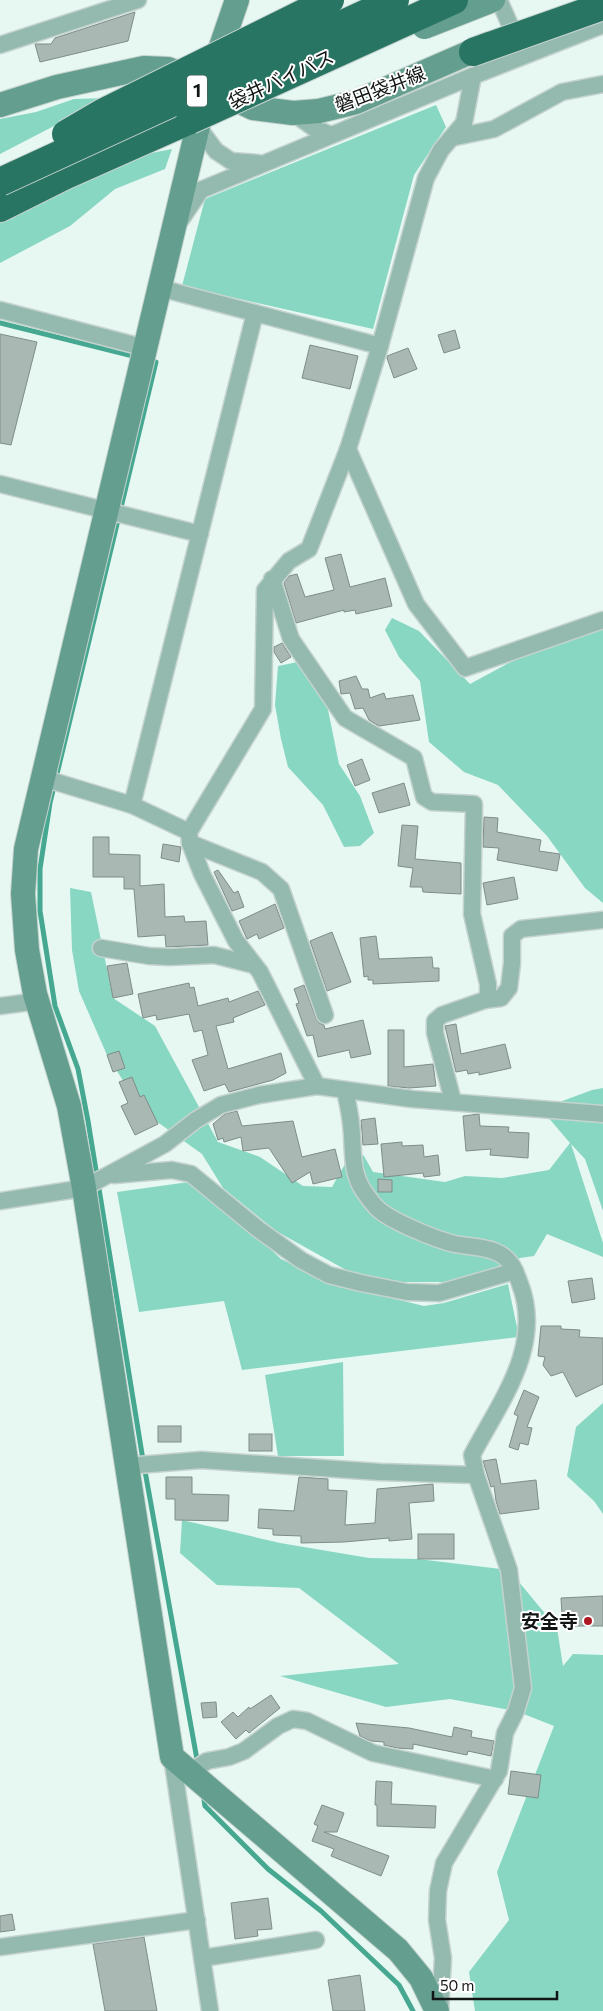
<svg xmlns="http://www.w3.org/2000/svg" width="603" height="2011" font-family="Commissioner,'Noto Sans JP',sans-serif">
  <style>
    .green { fill: #88d7c2 }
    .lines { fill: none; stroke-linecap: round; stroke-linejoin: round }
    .stream { stroke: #46a891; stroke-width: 5 }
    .building { fill: #a9b8b3; stroke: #7f8d88 }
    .street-casing { stroke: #c5d3ce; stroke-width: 19 }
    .secondary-casing { stroke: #c5d3ce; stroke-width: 26 }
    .highway-casing { stroke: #c5d3ce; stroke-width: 30 }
    .street { stroke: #94baaf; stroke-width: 16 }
    .secondary { stroke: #639e8e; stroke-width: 24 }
    .highway { stroke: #297563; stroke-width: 28 }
    .secondary-bridge-casing { stroke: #c5d3ce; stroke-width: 26; stroke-linecap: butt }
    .highway-bridge-casing { stroke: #c5d3ce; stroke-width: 30; stroke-linecap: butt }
    .secondary-bridge { stroke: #639e8e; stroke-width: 24 }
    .highway-bridge { stroke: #297563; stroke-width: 28 }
    .poi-dot { fill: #ac1923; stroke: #fff; stroke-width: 2 }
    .labels { text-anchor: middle; stroke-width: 4; stroke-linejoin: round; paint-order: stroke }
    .shield { fill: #fff; stroke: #585c5a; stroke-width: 1 }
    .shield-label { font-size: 18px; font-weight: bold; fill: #111614 }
    .street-label { font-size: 19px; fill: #111614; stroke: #fff }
    .poi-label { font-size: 19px; font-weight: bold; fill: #111614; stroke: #fff; text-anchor: end }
  </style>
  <rect width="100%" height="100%" fill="#e7f7f2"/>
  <g class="green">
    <path d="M108,98L0,154V119L36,112L74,99Z"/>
    <path d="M436,105L446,127L414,175L373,329L182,286L205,199Z"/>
    <path d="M172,149L165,169L115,189L70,226L0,263V215L110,161Z"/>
    <path d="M603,612V903L585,888L547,836L498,785L464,772L429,742L420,681L399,657L385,630L392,618L419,631L470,684Z"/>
    <path d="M298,662L323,685L339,764L360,796L374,833L360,846L344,847L323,805L288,767L281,739L275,705L278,666Z"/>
    <path d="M70,888L91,892L113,998L155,1026L218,1142L260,1157L303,1186L332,1187L353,1150L364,1156L373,1172L445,1182L465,1176L502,1178L549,1170L570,1143L541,1109L592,1090L603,1088V1211L585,1159L571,1144L603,1243V1257L547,1234L534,1256L520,1258L501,1266L451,1282H399L355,1275L276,1231L223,1188L202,1154L142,1111L107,1055L79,991L72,950Z"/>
    <path d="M189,1182L222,1204L281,1259L334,1284L424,1306L444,1303L508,1284L519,1337L242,1370L224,1301L139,1312L117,1192Z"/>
    <path d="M343,1362L344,1456H278L265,1375Z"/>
    <path d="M603,1403V1514L594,1501L567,1476L576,1427Z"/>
    <path d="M182,1520L280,1543L369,1558L418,1559L509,1570L557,1628L563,1666L573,1654L603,1655V2011H475L469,1972L509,1920L497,1872L554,1726L516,1711L450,1699L386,1707L280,1676L399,1664L299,1588L217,1585L180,1553Z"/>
  </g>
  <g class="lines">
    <g class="stream">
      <path d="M0,323L137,357"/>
      <path d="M148,359L156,362L50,803L40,869V911L55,1006L78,1069L88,1121L143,1460L198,1765"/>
      <path d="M203,1793L205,1806L268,1869L321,1911L399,1985L413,2011"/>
    </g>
  </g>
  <g class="building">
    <path d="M135,12L128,41L40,62L35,44H51L55,38Z"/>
    <path d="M455,330L460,348L444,353L438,335Z"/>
    <path d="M0,334L37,342L11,445L0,443Z"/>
    <path d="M310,345L358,356L350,389L302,378Z"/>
    <path d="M408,348L417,369L394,378L387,358V356Z"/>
    <path d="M341,554L350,587L385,578L392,606L356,614L355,610L344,612V610L296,623L284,583L289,576L297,574L305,597L334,590L325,558Z"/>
    <path d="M282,643L291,657L281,663L274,652V647Z"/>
    <path d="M356,676L362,689H368L370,698L384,693L386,699L413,695L420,720L379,726L369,720L363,708L355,709L350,693L341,694L339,681Z"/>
    <path d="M362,759L370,780L355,786L347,765Z"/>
    <path d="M404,783L410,805L379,813L372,793Z"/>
    <path d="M484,817L498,818L497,832L541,840L539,851L560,854L557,871L497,860L499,848L483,847Z"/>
    <path d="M402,825L418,826L415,859L461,863V894L423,892L422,887H410L413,868L398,866Z"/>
    <path d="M93,837H109V854L140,855V886L164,884L165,917L184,916L185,922L206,921L208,945L166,947L165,935L138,937L134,889H124V877H93Z"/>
    <path d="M163,844L181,847L179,862L161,858Z"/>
    <path d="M218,870L234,893L238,891L244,907L232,911L214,872Z"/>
    <path d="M514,877L518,899L487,905L483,883Z"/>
    <path d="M275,904L284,928L259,939L257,934L247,939L239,921Z"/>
    <path d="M332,932L351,982L327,991L310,941Z"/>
    <path d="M376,936L379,959L432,957L433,968H439V981L373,984V980H368V976L364,977L360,938Z"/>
    <path d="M127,963L133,994L113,998L107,966Z"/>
    <path d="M189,983L190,988L194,987L198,1006L228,998L229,1002L258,991L265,1005L233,1018L234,1022L216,1026L228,1069L281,1053L286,1073L273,1080L229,1092L225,1084L204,1091L192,1060L208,1055L202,1030L194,1032L189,1014L157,1020L156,1015L143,1018L138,994Z"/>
    <path d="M304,985L316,1018L319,1023L324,1025L325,1029L363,1020L371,1054L351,1058L349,1050L318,1057L313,1035L307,1036L296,1004L299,1003L294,989Z"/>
    <path d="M456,1024L461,1054L505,1044L511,1068L479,1075V1072L468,1074L467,1070L456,1072L445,1026Z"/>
    <path d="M388,1030H404V1067L433,1064L436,1086L409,1088L388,1086Z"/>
    <path d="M119,1051L125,1068L113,1072L107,1055Z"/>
    <path d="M132,1077L140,1097L144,1095L158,1124L135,1135L121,1106L128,1103L119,1082Z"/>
    <path d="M237,1111L242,1126L293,1121L302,1157L335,1149L342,1177L313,1184L310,1172L292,1183L269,1148L243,1151L241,1137L224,1142L223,1138L218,1140L213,1124L225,1114Z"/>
    <path d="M479,1114L480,1126L509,1127L508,1132L529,1133L528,1158L490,1155L491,1149L466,1151L463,1116Z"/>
    <path d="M375,1118L378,1144L363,1145L361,1120Z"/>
    <path d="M402,1142V1146L423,1145L424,1157L438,1155L440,1175L424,1177L423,1173L384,1177L381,1144Z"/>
    <path d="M378,1179L392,1180V1192H378Z"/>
    <path d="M592,1278L595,1299L572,1303L568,1281Z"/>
    <path d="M541,1326H561V1329L580,1330L579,1337L603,1338V1384L576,1397L563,1372L551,1376L543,1365L545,1357L538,1356Z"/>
    <path d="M524,1390L539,1397L527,1427L532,1428L528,1445L520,1443L518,1450L509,1447L518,1416L514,1414Z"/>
    <rect x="158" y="1426" width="23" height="16"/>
    <rect x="249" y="1434" width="23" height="17"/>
    <path d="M496,1459L501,1484L536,1480L539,1509L500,1514L496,1501L494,1486L491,1487L483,1461Z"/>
    <path d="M166,1477H192V1494L229,1495L228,1521L175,1520V1499H166Z"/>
    <path d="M299,1477L328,1479V1490L347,1491L345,1525L375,1523L377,1489L433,1484L434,1501L409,1503L412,1539L389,1541V1538L344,1542L301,1543V1536L273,1535V1529L258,1528L259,1509L294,1511Z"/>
    <rect x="418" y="1534" width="36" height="25"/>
    <path d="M603,1596V1626H573V1615H562L561,1598Z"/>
    <path d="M271,1695L280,1708L249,1733L246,1730L236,1739L221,1722L233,1712L238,1717L249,1707L250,1709Z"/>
    <path d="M216,1702L217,1717L203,1718L201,1703Z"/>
    <path d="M356,1723L409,1728L452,1737L454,1727L472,1731L471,1737L494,1741L491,1756L468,1751L467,1755L413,1744V1749L397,1748L384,1745V1742L371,1741L360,1736Z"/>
    <path d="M511,1771L541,1775L538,1798L508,1794Z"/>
    <path d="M376,1781L392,1782L391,1804L436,1806L435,1828L377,1826V1805H375Z"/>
    <path d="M322,1805L344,1813L337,1832H324L389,1856L381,1876L331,1856L334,1849L312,1841L318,1826L314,1824Z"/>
    <path d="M268,1898L272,1929L257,1930L258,1936L235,1939L231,1903Z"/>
    <path d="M12,1914L15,1930L0,1932V1916Z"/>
    <path d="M144,1937L157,2011H105L93,1944Z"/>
    <path d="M360,1975L365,2011H333L328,1980Z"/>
  </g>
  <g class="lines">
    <g class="street-casing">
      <g id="street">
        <path d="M499,0L518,43"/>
        <path d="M0,45L138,0"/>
        <path d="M293,113L314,128L331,135"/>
        <path d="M198,127L216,151L231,161L258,163"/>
        <path d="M451,138L494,129L562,92L603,84"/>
        <path d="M180,221L201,190L473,76"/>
        <path d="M160,288L380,346"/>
        <path d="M0,310L146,348"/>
        <path d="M348,449L416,604L465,668L603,620"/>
        <path d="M0,484L200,534"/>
        <path d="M272,579L291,639L345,718L414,758L424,797L432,802L474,804L472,914L488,984V994L485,1000L442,1015L435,1021V1033L453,1101"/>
        <path d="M43,778L132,805L189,832"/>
        <path d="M132,805L255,313"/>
        <path d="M190,843L262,872L281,889L325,1015"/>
        <path d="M101,948L149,956L170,957L214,955L254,965"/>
        <path d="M485,1000L501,998L509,988L512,963V936L521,929L603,920"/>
        <path d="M0,1006L38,1001"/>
        <path d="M317,1086L260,972L236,941L202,874L190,843L189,832L263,709L265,590L289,561L309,549L348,449L380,346L426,178L441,150L464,123L473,76L603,25"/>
        <path d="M345,1090C347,1101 350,1113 351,1124C354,1146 350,1170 363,1190C367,1196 372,1203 377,1208C390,1221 437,1240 455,1244C469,1247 484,1246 496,1252C511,1258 515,1270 520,1284C544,1346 500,1402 472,1455L476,1475L509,1570L523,1688L516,1711L505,1733L499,1771L444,1863L438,1891L437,1920L443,1958L440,2011"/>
        <path d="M114,1175L172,1170L191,1174L258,1229L301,1260L329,1275L361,1283L407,1292L439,1293L515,1271"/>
        <path d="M0,1201L84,1188L165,1144L196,1120L221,1105L259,1095L317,1086L412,1099L603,1114"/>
        <path d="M126,1466L201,1460L380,1472L476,1475"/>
        <path d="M172,1757L210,2011"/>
        <path d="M189,1773L207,1761L229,1757L244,1751L278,1726L293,1719L307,1721L373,1753L495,1779"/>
        <path d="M0,1947L197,1920"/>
        <path d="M203,1958L316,1940"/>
      </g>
    </g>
    <g class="secondary-casing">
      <g id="secondary">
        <path d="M214,67L237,0"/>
        <path d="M222,93L253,108L293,113L319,111"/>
        <path d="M204,101L26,849L23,894L27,950L35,994L69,1106L84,1188L172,1757L398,1950L421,1978L437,2011"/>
        <path d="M0,105L57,87L144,68L168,69L190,77"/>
      </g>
    </g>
    <g class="highway-casing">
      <path id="highway" d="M0,208L64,176L190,120"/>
    </g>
    <use href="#street" class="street"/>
    <use href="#secondary" class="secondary"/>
    <use href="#highway" class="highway"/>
    <g class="secondary-bridge-casing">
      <g id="secondary-bridge">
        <path d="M424,27L493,0"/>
        <path d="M319,111L356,102L489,44"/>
      </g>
    </g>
    <g class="highway-bridge-casing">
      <g id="highway-bridge">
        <path d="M473,52L603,6"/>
        <path d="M190,120L454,0"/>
        <path d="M66,134L102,113L330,0"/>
        <path d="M0,182L395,0"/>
      </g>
    </g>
    <use href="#secondary-bridge" class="secondary-bridge"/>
    <use href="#highway-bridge" class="highway-bridge"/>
  </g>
  <circle class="poi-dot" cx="588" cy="1621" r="5"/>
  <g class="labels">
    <rect class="shield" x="187" y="75.5" width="20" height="31" rx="4"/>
    <g class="shield-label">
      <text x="197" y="97">1</text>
    </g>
    <g class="street-label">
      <text transform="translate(281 79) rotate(-25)" y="7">袋井バイパス</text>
      <text transform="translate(380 89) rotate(-21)" y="7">磐田袋井線</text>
    </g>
    <g class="poi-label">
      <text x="578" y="1628">安全寺</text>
    </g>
  </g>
  <path d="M433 1991v8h124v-8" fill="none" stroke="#111614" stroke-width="2.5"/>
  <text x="440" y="1991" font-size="15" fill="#111614" stroke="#ffffff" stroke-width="4" paint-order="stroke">50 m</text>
</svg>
